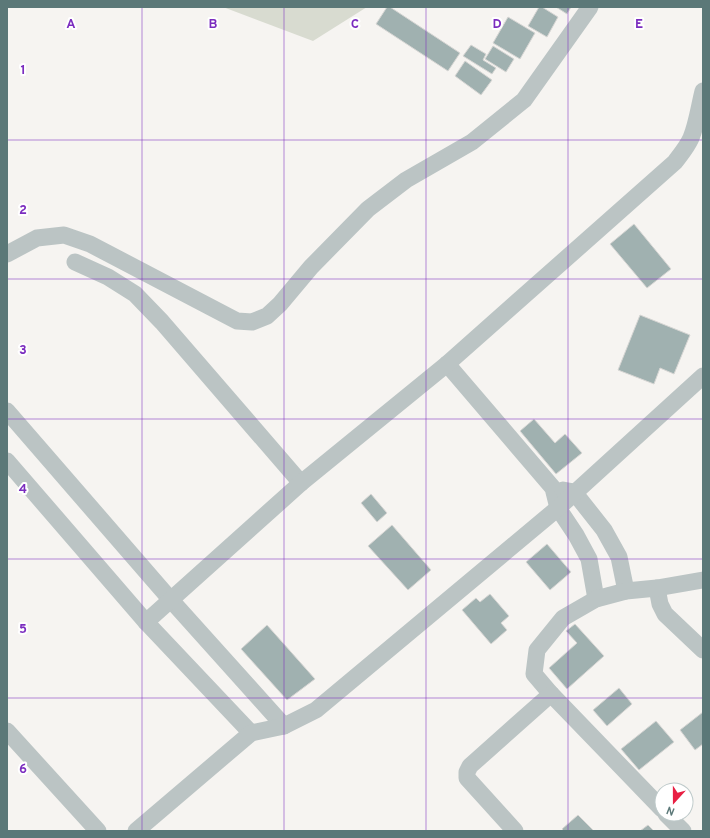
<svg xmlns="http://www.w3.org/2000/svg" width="710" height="838" font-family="Overpass,sans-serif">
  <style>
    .green { fill: #d8dbd0 }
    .building { fill: #a0b1b0; stroke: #d7d6d4 }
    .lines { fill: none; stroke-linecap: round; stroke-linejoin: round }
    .minor { stroke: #bbc4c4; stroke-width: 17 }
    .grid { fill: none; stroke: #7b2cbf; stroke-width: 1; stroke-opacity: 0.55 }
    .grid-label { font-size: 13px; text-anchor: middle; font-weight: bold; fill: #7b2cbf; stroke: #fff; stroke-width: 4; stroke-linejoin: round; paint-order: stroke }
  </style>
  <rect width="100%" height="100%" fill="#f6f4f1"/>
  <path class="green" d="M223,7H367L313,41Z"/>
  <g class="building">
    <path d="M387,7H390L460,53L448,71L376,24Z"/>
    <path d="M539,7H542L558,17L547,37L528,26Z"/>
    <path d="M556,7H571L567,14Z"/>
    <path d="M508,17L535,33L520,59L493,43Z"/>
    <path d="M471,45L486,54L483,60L496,68L492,74L463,56Z"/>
    <path d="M493,46L514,59L506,72L485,59Z"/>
    <path d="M465,61L492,80L481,95L455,76Z"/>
    <path d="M634,224L671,269L647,288L610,244Z"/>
    <path d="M640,315L690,335L674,374L660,368L654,384L618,370Z"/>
    <path d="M534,419L555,443L565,434L582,453L556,474L520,431Z"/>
    <path d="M371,494L387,513L377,522L361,503Z"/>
    <path d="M392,525L431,570L408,590L368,546Z"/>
    <path d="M547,544L571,572L550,590L526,562Z"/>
    <path d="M490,594L509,616L501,623L507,630L491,644L462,610L476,598L480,602Z"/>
    <path d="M575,624L604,656L567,689L549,668L577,643L566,631Z"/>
    <path d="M267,625L315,679L287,700L241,649Z"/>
    <path d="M619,688L632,704L607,726L593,710Z"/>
    <path d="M703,712V744L695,750L680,730Z"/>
    <path d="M656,721L674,742L639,770L621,749Z"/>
    <path d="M578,815L594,831H564L562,829Z"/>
    <path d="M648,825L654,831H640Z"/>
  </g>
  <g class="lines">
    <g class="minor">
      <path d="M7,254L37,238L64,235L90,244L237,321L252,322L267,316L280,304L311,267L368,209L406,180L472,142L524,100L590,7"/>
      <path d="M75,262L108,277L135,294L162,322L301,483"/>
      <path d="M447,364L553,488L558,508L576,535L589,559L596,599"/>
      <path d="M7,411L170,599L284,726"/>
      <path d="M7,461L146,622L251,733"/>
      <path d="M563,490L574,492L604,530L619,557L626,591"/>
      <path d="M657,588L660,604L665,614L703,650"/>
      <path d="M146,622L301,483L447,364L675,162C681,154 687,147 691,138C697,123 699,107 703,91"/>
      <path d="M7,731L98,831"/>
      <path d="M662,809L551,694L534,674L537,650L563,618L596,599L626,591L657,588L703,580"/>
      <path d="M666,814L683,831"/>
      <path d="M136,831L251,733L284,726L316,710L558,508L703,376"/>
      <path d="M515,831L467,778V772L470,766L551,694"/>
    </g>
  </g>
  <path class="grid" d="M142,7V831M284,7V831M426,7V831M568,7V831M7,140H703M7,279H703M7,419H703M7,559H703M7,698H703"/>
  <g class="grid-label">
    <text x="71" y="28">A</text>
    <text x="213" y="28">B</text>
    <text x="355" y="28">C</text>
    <text x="497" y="28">D</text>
    <text x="639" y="28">E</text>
    <text x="23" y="74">1</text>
    <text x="23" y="214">2</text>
    <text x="23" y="354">3</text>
    <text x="23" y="493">4</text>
    <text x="23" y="633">5</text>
    <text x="23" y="773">6</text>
  </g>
  <rect width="710" height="838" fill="none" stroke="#5b7878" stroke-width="16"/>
  <g transform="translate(674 802) rotate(201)"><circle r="19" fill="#ffffff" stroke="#bdc9c9"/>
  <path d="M0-3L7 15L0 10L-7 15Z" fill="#e81f43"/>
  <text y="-6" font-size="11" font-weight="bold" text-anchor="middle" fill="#5b7878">N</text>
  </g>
</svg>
